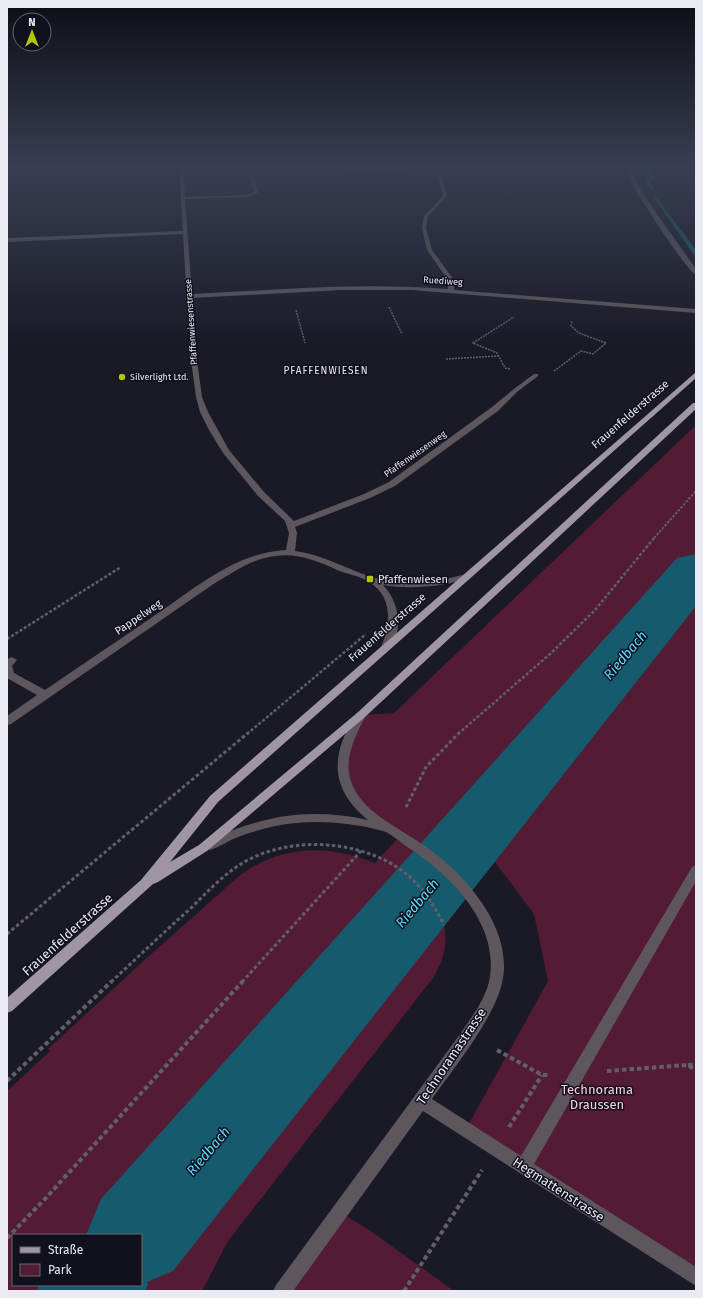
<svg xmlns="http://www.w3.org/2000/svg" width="703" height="1298" font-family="'Fira Sans',sans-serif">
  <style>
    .green { fill: #541b35; fill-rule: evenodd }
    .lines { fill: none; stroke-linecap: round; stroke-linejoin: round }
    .stream { fill: #155b6d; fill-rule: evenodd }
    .river { fill: #155b6d; fill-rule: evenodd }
    .path-far5 { stroke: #605f6b; stroke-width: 1; stroke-dasharray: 1.5 1; stroke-linecap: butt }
    .path-far4 { stroke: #605f6b; stroke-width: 1.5; stroke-dasharray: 2 1; stroke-linecap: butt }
    .path-far3 { stroke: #605f6b; stroke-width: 2; stroke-dasharray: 2.5 1.5; stroke-linecap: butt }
    .path-far2 { stroke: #605f6b; stroke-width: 2.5; stroke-dasharray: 3 2; stroke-linecap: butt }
    .path-far1 { stroke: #605f6b; stroke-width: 3; stroke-dasharray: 3.5 2.5; stroke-linecap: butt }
    .path { stroke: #605f6b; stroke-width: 4; stroke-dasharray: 4.5 3; stroke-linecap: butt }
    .minor { fill: #5d575d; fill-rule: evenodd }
    .major { fill: #a095a2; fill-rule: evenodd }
    .poi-dot { fill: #aec508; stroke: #11101d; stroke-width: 1.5 }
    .labels { text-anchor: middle; stroke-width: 3; stroke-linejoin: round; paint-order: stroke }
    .far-street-label { font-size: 9px; fill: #eaeaf3; stroke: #11101d }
    .far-poi-label { font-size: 9px; fill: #eaeaf3; stroke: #11101d; text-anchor: start }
    .far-neighbourhood-label { font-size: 10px; letter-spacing: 1px; fill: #eaeaf3; stroke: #11101d }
    .street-label { font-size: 11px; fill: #eaeaf3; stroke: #11101d }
    .poi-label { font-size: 11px; fill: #eaeaf3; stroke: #11101d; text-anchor: start }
    .near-street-label { font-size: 13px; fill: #eaeaf3; stroke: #11101d }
    .near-park-label { font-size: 13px; fill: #fecdde; stroke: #11101d }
    .near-water-label { font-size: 14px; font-style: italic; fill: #5edbfe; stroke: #11101d }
  </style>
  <rect width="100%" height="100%" fill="#1a1926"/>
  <g class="green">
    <path d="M347,166H401L404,172L347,173L346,170H349Z"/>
    <path d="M696,425V1277L466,1129L548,981L534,914L495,862L444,925C448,946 443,961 433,978L228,1241L202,1291H7V1091L50,1051L48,1049L149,956L238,877C281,844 326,844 375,863L400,836L366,810L343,771L361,715L394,713ZM13,1235H141V1285H13Z"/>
    <path d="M340,1212L372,1232L454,1291H282Z"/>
  </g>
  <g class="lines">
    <g class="stream">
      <path d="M648,166H652L650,174L656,178L650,181L654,190L652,191L645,180L651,178L646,174Z"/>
      <path d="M656,197L696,250V256L694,255L654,198Z"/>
    </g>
    <path class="river" d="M696,554V606L173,1271L147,1282L148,1285L145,1291H37L39,1285H141V1235H86L101,1199L677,558Z"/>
    <path class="path-far5" d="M506,166H514"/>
    <g class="path-far4">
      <path d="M389,307L402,334"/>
      <path d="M296,310L305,343"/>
      <path d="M446,359L498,356"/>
      <path d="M510,369L505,368L497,353L473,343L514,317"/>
      <path d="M554,371L581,351L593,354L606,343L579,333L571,326L572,321"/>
    </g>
    <path class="path-far3" d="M654,538L696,491"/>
    <g class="path-far2">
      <path d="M7,639L121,567"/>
      <path d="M247,734L366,634"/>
      <path d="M458,734L550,654L595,610L655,537"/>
    </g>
    <g class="path-far1">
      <path d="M406,807L426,767L459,733"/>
      <path d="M7,934L248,733"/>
      <path d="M111,982C138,957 164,932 191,908C207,892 222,876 241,864C288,835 360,839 404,872C422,886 434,905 444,925"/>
      <path d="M242,982L361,851"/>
    </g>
    <g class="path">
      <path d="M497,1050L542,1075H548"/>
      <path d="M688,1065H696"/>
      <path d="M607,1071L687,1065L696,1070"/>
      <path d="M7,1081L112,981"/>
      <path d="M509,1127L542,1075"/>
      <path d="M7,1238L44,1200L243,981"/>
      <path d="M404,1291L482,1170"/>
    </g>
    <g class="minor">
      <path d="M179,166H183L185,197L247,195L254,192L250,178L252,177L254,178L258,193L247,197L185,199L192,294C277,290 363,282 448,289V280L427,250L422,228L424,216L443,196L438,177L440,176L442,177L447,196L428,216L426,228L432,250L454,280V290L696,309V313L412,290H341L192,298L196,353L202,397L208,412L229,450L264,492L294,521L364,494L389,482L492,407L514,389L534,374H538V376L518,391L498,411L395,486L370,498L295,527L297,533L295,551C322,554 346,569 372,577C403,587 436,582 466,574L471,577L469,579C441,586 413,590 383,585C400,603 403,629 390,649L386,650L381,647C391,625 393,596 369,582C360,576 347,574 337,570C318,561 297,553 276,556C252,558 232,573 212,585L11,724L7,725V716L37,695L7,678V659L12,657L17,660L12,666L14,673L45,690C80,666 116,642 151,618C192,591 235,552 286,550L289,533L285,521L258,496L223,453L209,430L200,412L196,397L190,353L183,234L7,242V238L183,231Z"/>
      <path d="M627,166H631L635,180L643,194L696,269V275C686,270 641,200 634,187C631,180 628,173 627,166Z"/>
      <path d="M361,711L365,713L366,715C356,735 343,758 351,781C360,811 398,827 422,844C464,872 515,929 502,983C494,1019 453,1069 432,1099L521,1156L692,867L696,865V881L534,1164L696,1267V1286L423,1111L293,1291H273L276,1285L458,1037C470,1019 487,999 490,976C498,921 448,873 406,846C399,841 390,833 383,831C362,825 337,822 314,822C288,822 262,828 238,837C228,841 220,847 210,850L206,848L204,845L206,842C260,816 308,807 368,820C328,787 331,753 357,713Z"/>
    </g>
    <path class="major" d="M696,372V378L218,802L170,862L199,845L357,713L693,403H696V409L365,717L207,851L158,882L153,884L12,1011L7,1013V998L141,880L210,796Z"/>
  </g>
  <linearGradient id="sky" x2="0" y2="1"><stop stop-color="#0e0e15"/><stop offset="0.48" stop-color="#383e52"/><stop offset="1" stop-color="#383e52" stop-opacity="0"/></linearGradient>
  <rect width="703" height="348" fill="url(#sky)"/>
  <g class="poi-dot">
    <circle cx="122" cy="377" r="4"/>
    <rect x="366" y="575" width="8" height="8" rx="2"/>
  </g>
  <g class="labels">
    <g class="far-street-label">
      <text transform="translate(443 281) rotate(4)" y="3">Ruediweg</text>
      <text transform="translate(191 322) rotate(-94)" y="3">Pfaffenwiesenstrasse</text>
      <text transform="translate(415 454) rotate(-35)" y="3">Pfaffenwiesenweg</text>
    </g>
    <g class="far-poi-label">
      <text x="130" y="380">Silverlight Ltd.</text>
    </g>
    <g class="far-neighbourhood-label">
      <text x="326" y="374">PFAFFENWIESEN</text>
    </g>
    <g class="street-label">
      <text transform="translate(630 414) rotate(-41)" y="4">Frauenfelderstrasse</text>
      <text transform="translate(138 617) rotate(-34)" y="4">Pappelweg</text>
      <text transform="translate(387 627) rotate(-41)" y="4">Frauenfelderstrasse</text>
    </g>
    <g class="poi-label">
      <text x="378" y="583">Pfaffenwiesen</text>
    </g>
    <g class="near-street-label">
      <text transform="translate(67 934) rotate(-42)" y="5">Frauenfelderstrasse</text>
      <text transform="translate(451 1056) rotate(-56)" y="5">Technoramastrasse</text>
      <text transform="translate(559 1189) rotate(33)" y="5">Hegmattenstrasse</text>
    </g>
    <g class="near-park-label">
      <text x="597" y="1094">Technorama<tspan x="597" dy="15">Draussen</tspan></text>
    </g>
    <g class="near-water-label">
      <text transform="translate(625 655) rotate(-50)" y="5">Riedbach</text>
      <text transform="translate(417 903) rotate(-50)" y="5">Riedbach</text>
      <text transform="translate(208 1151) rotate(-50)" y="5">Riedbach</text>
    </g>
  </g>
  <rect width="703" height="1298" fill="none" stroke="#eaeaf3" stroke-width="16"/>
  <rect x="12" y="1234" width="130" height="52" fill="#11101d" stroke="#686773"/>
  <rect x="20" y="1247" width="20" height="6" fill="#a095a2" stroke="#686773"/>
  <text x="48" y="1254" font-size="12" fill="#eaeaf3">Straße</text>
  <rect x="20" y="1264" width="20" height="12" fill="#541b35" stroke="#686773"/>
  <text x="48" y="1274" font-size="12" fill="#eaeaf3">Park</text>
  <g transform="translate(32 32)"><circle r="19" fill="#11101d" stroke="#686773"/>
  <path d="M0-3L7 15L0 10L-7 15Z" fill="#aec508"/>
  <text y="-6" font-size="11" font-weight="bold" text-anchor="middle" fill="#eaeaf3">N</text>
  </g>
</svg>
